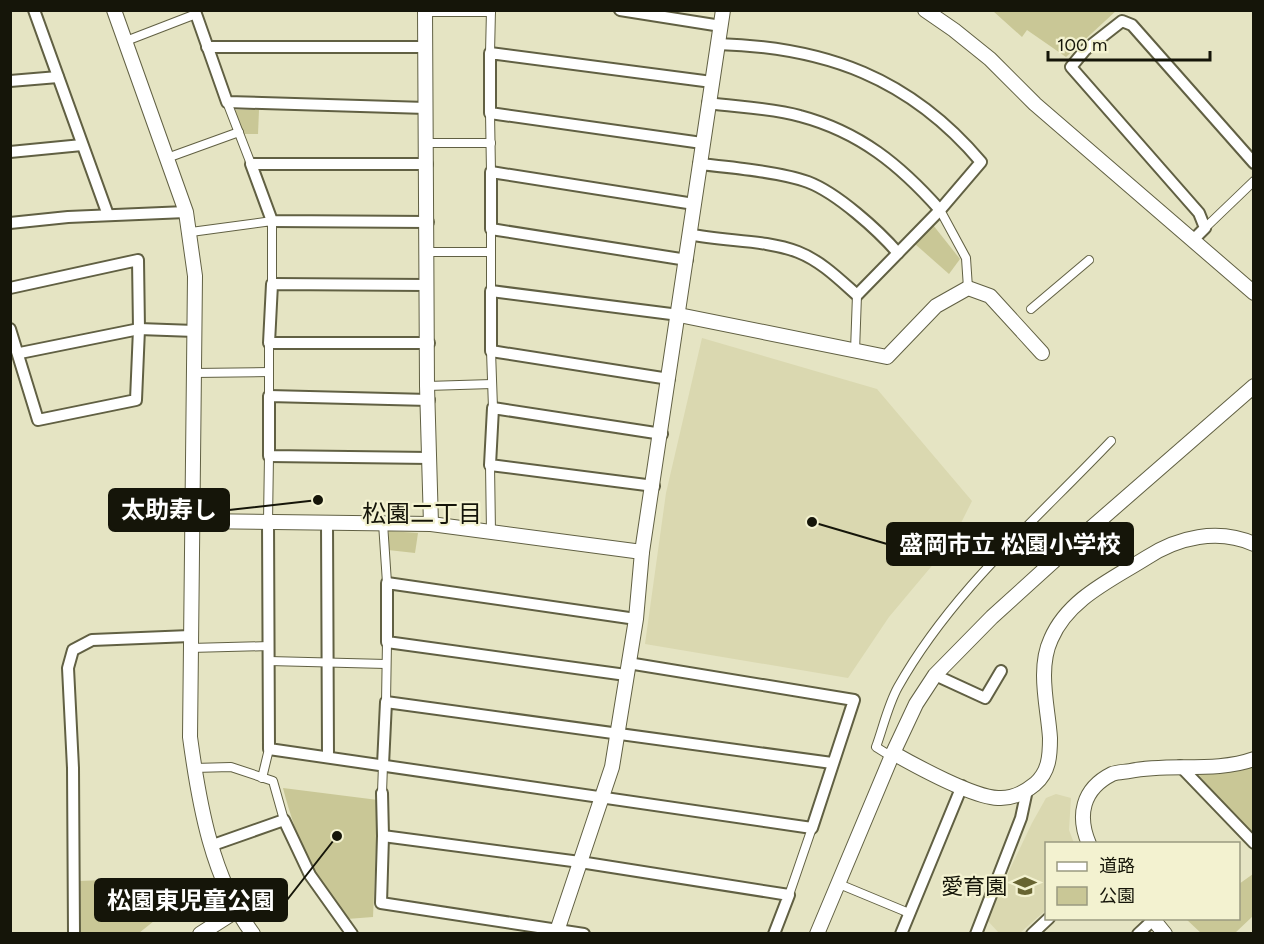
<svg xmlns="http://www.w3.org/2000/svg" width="1264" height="944" font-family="Figtree,'Noto Sans JP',sans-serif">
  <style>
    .built { fill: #dad8b0 }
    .green { fill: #c9c796 }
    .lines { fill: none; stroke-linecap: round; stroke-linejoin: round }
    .pedestrian-casing { stroke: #616043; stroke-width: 10 }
    .minor-casing { stroke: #616043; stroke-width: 14 }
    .tertiary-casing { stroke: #616043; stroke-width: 16 }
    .pedestrian { stroke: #fff; stroke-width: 8 }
    .minor { stroke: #fff; stroke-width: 10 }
    .tertiary { stroke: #fff; stroke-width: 14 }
    .labels { text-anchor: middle; stroke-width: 4.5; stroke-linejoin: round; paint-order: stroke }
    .poi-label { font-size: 22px; fill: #151509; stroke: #f3f2d0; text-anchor: end }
    .neighbourhood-label { font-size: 24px; fill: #151509; stroke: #f3f2d0 }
    .leader { fill: none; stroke: #151509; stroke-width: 2 }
    .callout-dot { fill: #151509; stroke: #f3f2d0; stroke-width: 2 }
    .callout { fill: #151509; stroke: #151509; stroke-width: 2 }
    .callout-label { font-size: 24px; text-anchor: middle; font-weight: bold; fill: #fff }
  </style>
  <rect width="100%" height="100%" fill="#e5e4c3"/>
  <g class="built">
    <path d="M702,338L877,389L972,501L951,543L889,617L848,678L645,644L666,493Z"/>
    <path d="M1056,794L1071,798L1069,830L1074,843L1046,844V910L1020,933H999L986,919L1032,823L1046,798Z"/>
  </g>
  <g class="green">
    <path d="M1117,10L1066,57L1027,30L1022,37L993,11Z"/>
    <path d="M235,110H259L258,134H244Z"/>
    <path d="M933,225L960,259L949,274L915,244Z"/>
    <path d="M389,531L418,533L415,553L388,550Z"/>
    <path d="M1253,767V835L1197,773L1240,771Z"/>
    <path d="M283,788L378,800L373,917L347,919C313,875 297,842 283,788Z"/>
    <path d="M1253,874V916L1235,933H1201L1186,919L1238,918L1239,884Z"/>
    <path d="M153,878L154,921L139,933H79V881Z"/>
  </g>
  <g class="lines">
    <g class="pedestrian-casing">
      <g id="pedestrian">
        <path d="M425,12H491"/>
        <path d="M126,41L196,14L194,10"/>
        <path d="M490,53L491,10"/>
        <path d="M227,102L251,164"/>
        <path d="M490,113L491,172"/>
        <path d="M427,143H491"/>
        <path d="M167,158L239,132"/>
        <path d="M940,210L966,258L968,288"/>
        <path d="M1205,228L1254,181"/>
        <path d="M191,232L272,221V284"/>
        <path d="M428,252H491"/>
        <path d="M491,291V229"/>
        <path d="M1031,309L1089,260"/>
        <path d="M491,351L493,408"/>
        <path d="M855,351L857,295"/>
        <path d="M194,373L269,372"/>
        <path d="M427,386L492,384"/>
        <path d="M269,396V343"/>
        <path d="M490,465L491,532"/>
        <path d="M268,521L269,456"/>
        <path d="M383,523L387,583"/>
        <path d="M190,648L269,646"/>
        <path d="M269,661L386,664"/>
        <path d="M386,702L387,642"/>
        <path d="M892,757L876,747C883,728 888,705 898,687C952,591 1036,520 1111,441"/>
        <path d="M194,768L231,767L273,781L284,820"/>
        <path d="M262,778L269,749"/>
        <path d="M382,793L383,765"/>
        <path d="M839,884L909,913"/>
        <path d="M789,895L812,828"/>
      </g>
    </g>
    <g class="minor-casing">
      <g id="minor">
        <path d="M34,10L108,215"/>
        <path d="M620,10L721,26"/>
        <path d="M196,14L227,102L426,108"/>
        <path d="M207,47H426"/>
        <path d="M10,81L58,77"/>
        <path d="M708,103C737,107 773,108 800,116C860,132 900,165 940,210"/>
        <path d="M702,143L490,113V53L712,82"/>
        <path d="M10,152L82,145"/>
        <path d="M427,164H251L272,221L428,222"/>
        <path d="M699,164C729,167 781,172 808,182C837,193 878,230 898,253"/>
        <path d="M10,223L68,217L186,212"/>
        <path d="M689,234C724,242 764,239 798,252C821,261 839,279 857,295L940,210L981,162C910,78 826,47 718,44"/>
        <path d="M1193,240L1205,228L1199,213L1071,67L1085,50L1122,21L1132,25L1254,163"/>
        <path d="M687,260L491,229V172L694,204"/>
        <path d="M427,285L272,284L269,343H429"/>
        <path d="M10,288L138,260L139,329L136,400L38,420L10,329"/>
        <path d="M20,353L139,329L195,331"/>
        <path d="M669,379L491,351V291L679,315"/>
        <path d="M429,400L269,396V456L430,458"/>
        <path d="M654,486L490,465L493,408L662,434"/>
        <path d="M268,521L269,749L812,828L854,700L628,663"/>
        <path d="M327,522L328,757"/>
        <path d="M626,675L387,642V583L636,619"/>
        <path d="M935,675L985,698L1001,671"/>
        <path d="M383,765L386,702L832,763"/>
        <path d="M1180,766L1254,843"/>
        <path d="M382,793L383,836"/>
        <path d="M213,845L284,820L310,875L352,934"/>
        <path d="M74,934L73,768L68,668L73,650L92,640L190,636"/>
        <path d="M584,934L381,903L383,836L580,862L789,895L774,934"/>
        <path d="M901,934L962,786"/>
        <path d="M976,934L1021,818L1027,790"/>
        <path d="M1032,934L1049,918"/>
        <path d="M1138,934L1153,920"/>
      </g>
    </g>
    <g class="tertiary-casing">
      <g id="tertiary">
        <path d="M114,10L186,212L195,276L190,737C199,804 212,879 253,934"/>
        <path d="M425,10L427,386L431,524"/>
        <path d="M925,10L954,30L990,59L1035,104L1254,293"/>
        <path d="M679,315L887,357L936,306L968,288L990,296L1042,353"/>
        <path d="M193,521L431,524L642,552"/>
        <path d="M893,753C916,766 973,797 998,798C1012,799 1024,793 1035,784C1049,772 1050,756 1050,738C1048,707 1037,669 1051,639C1068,599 1111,580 1146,558C1178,537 1218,528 1254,544"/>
        <path d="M1089,844C1077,816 1082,789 1112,774C1117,772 1125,772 1130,771C1170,763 1215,773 1254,759"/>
        <path d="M1152,918L1165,934"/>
        <path d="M200,934L236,911"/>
        <path d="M556,934L612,767L636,619L642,552L723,10"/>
        <path d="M817,934L893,753L916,704L935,675L992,617L1067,549L1254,386"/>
      </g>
    </g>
    <use href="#pedestrian" class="pedestrian"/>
    <use href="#minor" class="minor"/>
    <use href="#tertiary" class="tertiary"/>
  </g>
  <defs>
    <g id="school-bare" transform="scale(1.8)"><path d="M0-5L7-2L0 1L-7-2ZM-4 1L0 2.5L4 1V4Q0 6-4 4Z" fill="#676431" stroke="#f3f2d0" stroke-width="2.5" paint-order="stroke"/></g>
  </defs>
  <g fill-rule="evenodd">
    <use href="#school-bare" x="1025" y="886"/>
  </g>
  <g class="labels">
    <g class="poi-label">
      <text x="1007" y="894">愛育園</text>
    </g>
    <g class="neighbourhood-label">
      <text x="422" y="522">松園二丁目</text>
    </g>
  </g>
  <path class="leader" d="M318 500L229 510M812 522L887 544M337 836L287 900"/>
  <g class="callout-dot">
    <circle cx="318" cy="500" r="6"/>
    <circle cx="812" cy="522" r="6"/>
    <circle cx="337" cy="836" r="6"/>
  </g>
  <g class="callout">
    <rect x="109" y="489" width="120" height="42" rx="6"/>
    <rect x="887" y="523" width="246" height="42" rx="6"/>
    <rect x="95" y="879" width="192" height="42" rx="6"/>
  </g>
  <g class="callout-label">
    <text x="169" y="518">太助寿し</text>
    <text x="1010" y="553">盛岡市立 松園小学校</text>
    <text x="191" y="909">松園東児童公園</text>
  </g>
  <rect width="1264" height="944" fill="none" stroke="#151509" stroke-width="24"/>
  <rect x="1045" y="842" width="195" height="78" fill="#f3f2d0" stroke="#9a9a80" stroke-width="1.5"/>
  <rect x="1057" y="862" width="30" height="9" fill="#ffffff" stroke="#9a9a80" stroke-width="1.5"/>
  <text x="1099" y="872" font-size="18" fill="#151509">道路</text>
  <rect x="1057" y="887" width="30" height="18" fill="#c9c796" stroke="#9a9a80" stroke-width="1.5"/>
  <text x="1099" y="902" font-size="18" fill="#151509">公園</text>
  <path d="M1048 51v9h162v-9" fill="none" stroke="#151509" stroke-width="3"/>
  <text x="1057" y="51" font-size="18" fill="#151509" stroke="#f3f2d0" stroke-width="4.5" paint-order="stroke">100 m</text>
</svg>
